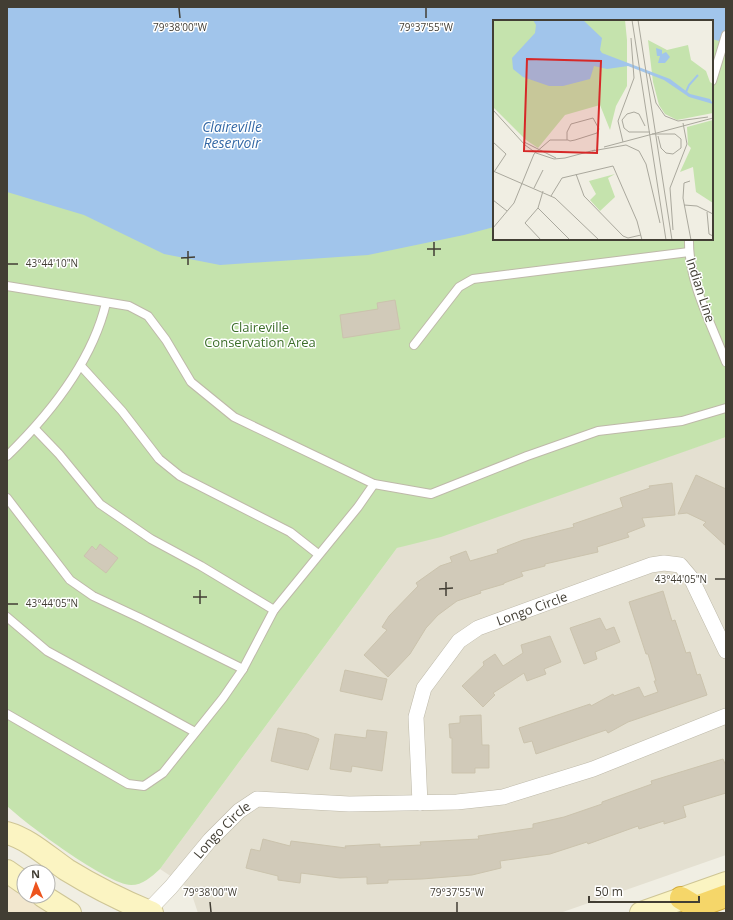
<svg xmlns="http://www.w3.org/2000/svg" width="733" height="920" font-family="'Open Sans',sans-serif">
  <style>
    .residential { fill: #e4e0d1 }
    .commercial { fill: #f2e7ce }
    .green { fill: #c5e3ad; fill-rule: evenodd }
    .water { fill: #a1c5eb }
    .building { fill: #d1cab9; stroke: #cbc3ad }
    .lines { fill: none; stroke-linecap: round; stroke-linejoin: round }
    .lane-casing { stroke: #beb9a9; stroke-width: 10 }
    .street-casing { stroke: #beb9a9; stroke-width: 16 }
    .secondary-casing { stroke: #cec595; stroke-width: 24 }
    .highway-casing { stroke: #d3ac3a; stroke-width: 24 }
    .lane { stroke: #fff; stroke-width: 8 }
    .street { stroke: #fff; stroke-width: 15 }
    .secondary { stroke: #fbf4c2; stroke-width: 22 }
    .highway { stroke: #f5d669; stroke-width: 22 }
    .ticks { fill: none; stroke: #423e34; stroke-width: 1.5 }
    .labels { text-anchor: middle; stroke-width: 3; stroke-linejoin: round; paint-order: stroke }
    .street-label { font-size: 13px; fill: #423e34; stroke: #fff }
    .park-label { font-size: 13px; fill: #3d6f2b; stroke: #fff }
    .water-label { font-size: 14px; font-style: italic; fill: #3469a6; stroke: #fff }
    .inset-river { fill: none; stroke: #a1c5eb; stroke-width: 2 }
    .inset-road { fill: none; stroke: #aaa89d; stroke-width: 1 }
    .view { fill: #d62828; fill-opacity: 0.15; stroke: #d62828; stroke-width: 2 }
    .inset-edge { fill: none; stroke: #423e34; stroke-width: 2 }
    .ticks-label { font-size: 10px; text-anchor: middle; fill: #423e34; stroke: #fff; stroke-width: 3; stroke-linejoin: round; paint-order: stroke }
  </style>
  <rect width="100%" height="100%" fill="#f0eee3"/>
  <path class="residential" d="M726,437V855L560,913H198L193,898V891L160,869L397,548Z"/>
  <path class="commercial" d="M7,885L23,896L49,913H7Z"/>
  <path class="green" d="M7,7H726V437L441,537L397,548L160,869C151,877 143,885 131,885C108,885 26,824 7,806ZM494,21H712V239H494Z"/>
  <path class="water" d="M7,7H726V43L712,39V21H494V227L464,235L368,255L220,265L164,254L84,215L7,192Z"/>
  <g class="building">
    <path d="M395,300L400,329L343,338L340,315L378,309L377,303Z"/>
    <path d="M696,475L726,489V546L703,525L706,522L687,513L678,514Z"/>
    <path d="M672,483L675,515L642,518L645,526L627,533L629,537L597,547L598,552L545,564V566L521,572L523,576L504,583V584L480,591L481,593L457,601L438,615L426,628L410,654L388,677L364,655L387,630L382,627L389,616L418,586L416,583L440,566L452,562L450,557L466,551L470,561L498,553L497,550L523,540L574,527L573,524L623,507L620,498L650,488L649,486Z"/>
    <path d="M100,544L118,558L106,573L84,556L92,546L96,550Z"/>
    <path d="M663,591L672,621L675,620L686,653L690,652L697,675L700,674L707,695L628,722L608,733L606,730L536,754L532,741L524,743L519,728L590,704L591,706L613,694L614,696L639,687L644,697L658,692L654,681H656L648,654H646L629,602Z"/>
    <path d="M600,618L606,630L614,627L620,642L595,652L597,659L584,664L570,628Z"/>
    <path d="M550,636L561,662L544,669L546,674L527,681L524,673L493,693L495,695L483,707L462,686L484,665L483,662L495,654L503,666L523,653L521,645Z"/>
    <path d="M345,670L387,679L382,700L340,691Z"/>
    <path d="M481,715L482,745H489V768H475V773H452V738H450L449,724L460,723V716Z"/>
    <path d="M278,728L307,734L319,739L308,770L271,761Z"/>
    <path d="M367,730L387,732L382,771L352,766L351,772L330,769L335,734L366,738Z"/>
    <path d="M723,759L726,766V793L683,806L686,817L664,824V821L639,829L638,826L588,844L587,842L550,854L500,861L501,868L472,875L422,879L388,880V883L367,884V877L340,878L301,873L300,883L278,880V876L246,868L251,849L260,851L263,839L290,846L291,841L346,848L345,846L380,844V847L421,845L420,842L479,839L478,836L533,828V824L564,817L602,804V802L652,784L651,781Z"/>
  </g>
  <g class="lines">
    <g class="lane-casing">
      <g id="lane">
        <path d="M712,81L726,35"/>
        <path d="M689,239C688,281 711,323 726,362"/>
        <path d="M7,286L129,306L148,316L166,340L191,382L234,417L374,484L358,507L274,610L243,669L223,698L163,773L144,786L128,784L7,714"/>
        <path d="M414,345L459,287L473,279L689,252"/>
        <path d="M81,366L122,411L159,459L180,476L290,532L318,554"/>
        <path d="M35,429L59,454L100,504L151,539L201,566L274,610"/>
        <path d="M7,456C50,414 92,362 106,303"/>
        <path d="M374,484L431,494L527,456L598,431L682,421L726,408"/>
        <path d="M7,498L70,580L93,596L140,618L243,669"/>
        <path d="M7,617L47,651L195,732"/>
      </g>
    </g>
    <g class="street-casing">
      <g id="street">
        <path id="s1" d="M420,803L416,717L424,688L459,641L478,628L651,565L664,563L680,565L691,578L726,651"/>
        <path id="s2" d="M148,911L171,887L210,840L239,811L257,799L349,804L457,802L503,797L593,769L726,716"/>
      </g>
    </g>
    <g class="secondary-casing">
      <g id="secondary">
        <path d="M7,833C29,839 48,857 67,870C93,886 123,901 152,913"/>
        <path d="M7,871L24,883"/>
        <path d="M43,896L70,913"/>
        <path d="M641,913L726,883"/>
      </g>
    </g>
    <g class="highway-casing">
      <path id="highway" d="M681,898L696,907L726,896"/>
    </g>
    <use href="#lane" class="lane"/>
    <use href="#street" class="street"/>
    <use href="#secondary" class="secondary"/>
    <use href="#highway" class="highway"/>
  </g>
  <path class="ticks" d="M179,8L180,18M426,8V18M434,242V256M427,249H441M188,251V265M181,258L195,257M8,264H18M715,579H725M446,582V596M439,589L453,588M200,590V604M193,597H207M8,604H18M210,902L211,912M457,902V912"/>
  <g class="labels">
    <g class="street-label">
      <text transform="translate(701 290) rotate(72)" y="5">Indian Line</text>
      <text dy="5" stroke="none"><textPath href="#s1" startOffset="255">Longo Circle</textPath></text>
      <text dy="5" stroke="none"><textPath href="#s2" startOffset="110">Longo Circle</textPath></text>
    </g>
    <g class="park-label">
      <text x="260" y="332">Claireville<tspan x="260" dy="15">Conservation Area</tspan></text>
    </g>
    <g class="water-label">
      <text x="232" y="132">Claireville<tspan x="232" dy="16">Reservoir</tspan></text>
    </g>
  </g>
  <g transform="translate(493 20)">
    <rect width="220" height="220" fill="#f0eee3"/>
    <path d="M0,0H132L134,20V66L123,86L117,110L107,85L72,95L45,128L33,120L0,87ZM155,20L174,30L195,25L198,40L213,51L217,62L220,64V93L184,100L172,94L166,85L160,62ZM220,100V183L203,172L200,147L187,152L198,128L195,125L194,107ZM122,154L115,158L122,177L107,191L97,180L103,174L96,161Z" fill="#c5e3ad"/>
    <path d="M40,0H90L109,18L107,30L109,33L177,59L197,74L217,79L220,84L196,77L171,60L135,46L114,49L101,46L97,59L70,66H56L30,57L20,49L19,38L42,13L43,5ZM163,28L169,30V34L173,32L177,37L172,43H165L167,36H164Z" fill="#a1c5eb"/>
    <path class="inset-river" d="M193,72L196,65L205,55"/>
    <path class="inset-road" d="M139,0L173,220M145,0L179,220M156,53L163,83L172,96L185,101L215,97M0,90L32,125L43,133L61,139L72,138L102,130M152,106L146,94L141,92L134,94L129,100L131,108L136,112H157M159,114H182L188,119V128L180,134L173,133L168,128L165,116M0,122L13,134L1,152M31,122L63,138M130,122L125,101L141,58L138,18M111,127L220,98M99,131L133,125L146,131L153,144L167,203M0,151L62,178L106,220M83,154L91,176L130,216L135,218L148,215M197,161L191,163L190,178L198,220M41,168L50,150M58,176L69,158L120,146L144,201L149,220M0,180L14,191M191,185L204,186L220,194M45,188L77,220M214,192L216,214L220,216M0,208L21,183L41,134L57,120H75L77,121L82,120L104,113L106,109L100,98L78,104L74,112V120M180,210L177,168L194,124L190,103M48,220L32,203L45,188L50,171"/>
    <path class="view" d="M34,39L108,41L104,133L31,131Z"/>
    <rect width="220" height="220" class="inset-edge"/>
  </g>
  <g class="ticks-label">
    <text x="180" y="31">79°38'00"W</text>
    <text x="426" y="31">79°37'55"W</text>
    <text x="52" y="267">43°44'10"N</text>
    <text x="681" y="583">43°44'05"N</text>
    <text x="52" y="607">43°44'05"N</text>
    <text x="210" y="896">79°38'00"W</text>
    <text x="457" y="896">79°37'55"W</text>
  </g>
  <rect width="733" height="920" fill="none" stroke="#423e34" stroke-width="16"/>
  <g transform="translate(36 884) rotate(358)"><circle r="19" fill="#ffffff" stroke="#b3b2ae"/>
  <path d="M0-3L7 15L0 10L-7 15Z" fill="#ed541d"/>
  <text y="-6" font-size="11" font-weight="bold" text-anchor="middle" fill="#423e34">N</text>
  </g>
  <path d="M589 896v6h110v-6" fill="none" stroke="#423e34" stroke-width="2"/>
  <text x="595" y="896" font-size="12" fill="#423e34" stroke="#ffffff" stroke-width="3" paint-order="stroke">50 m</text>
</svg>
